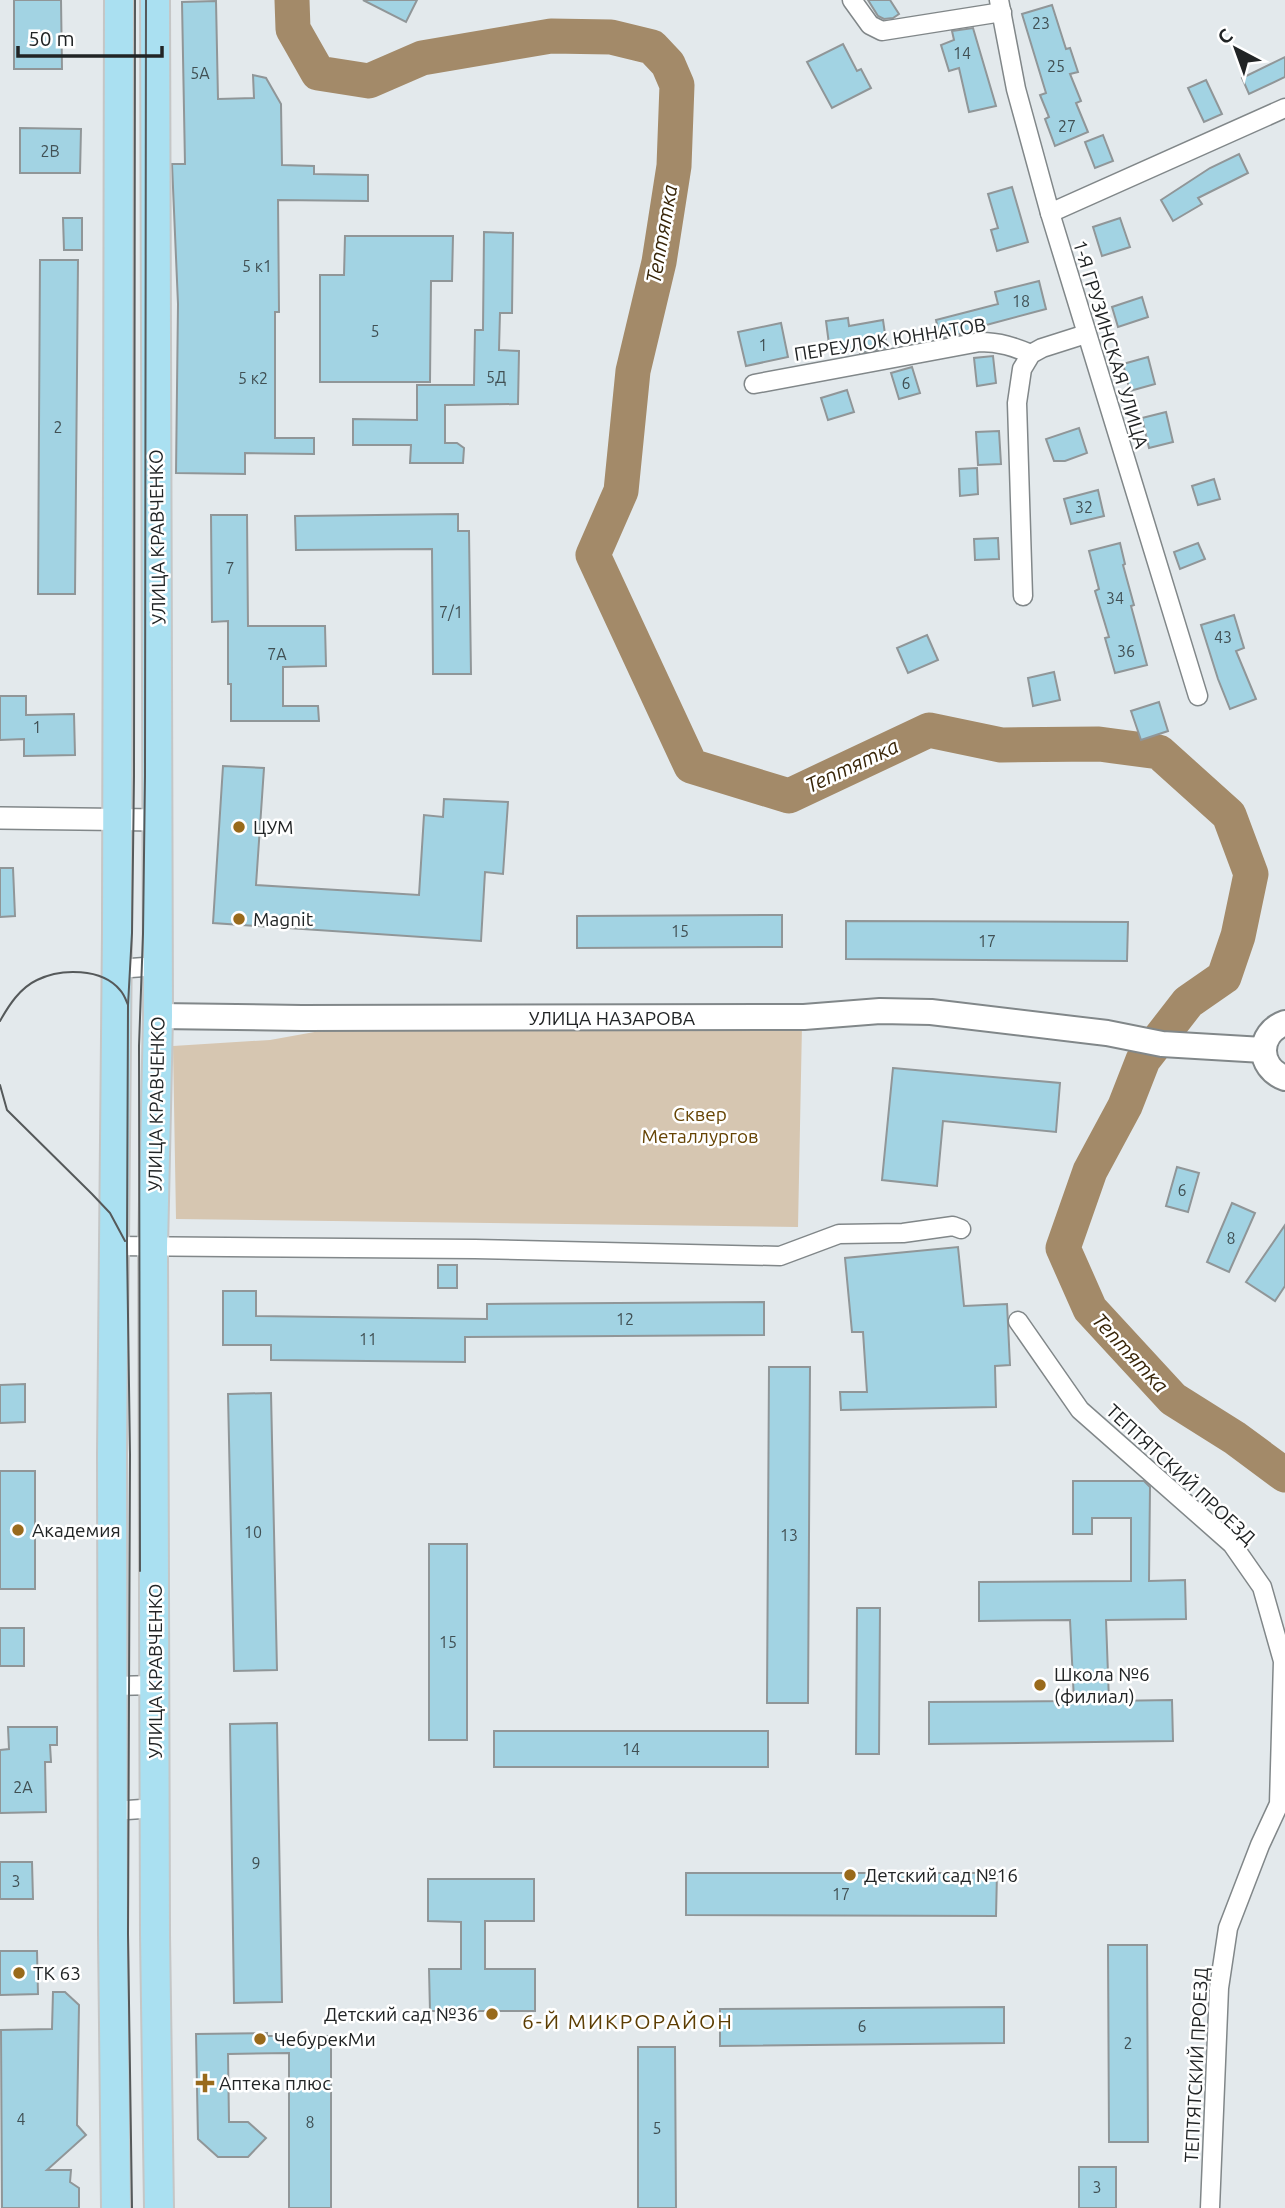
<svg xmlns="http://www.w3.org/2000/svg" width="1285" height="2208" font-family="Ubuntu,sans-serif">
  <style>
    .green { fill: #d6c6b1 }
    .lines { fill: none; stroke-linecap: round; stroke-linejoin: round }
    .river { stroke: #a38a69; stroke-width: 35 }
    .building { fill: #a2d3e3; stroke: #909698; stroke-width: 2 }
    .minor-casing { stroke: #818789; stroke-width: 21 }
    .tertiary-casing { stroke: #818789; stroke-width: 24 }
    .secondary-casing { stroke: #818789; stroke-width: 28 }
    .primary-casing { stroke: #c5c6c6; stroke-width: 32 }
    .minor { stroke: #fff; stroke-width: 18 }
    .tertiary { stroke: #fff; stroke-width: 21 }
    .secondary { stroke: #fff; stroke-width: 24 }
    .primary { stroke: #aae0f1; stroke-width: 28 }
    .tram { stroke: #55595a; stroke-width: 2 }
    .poi-dot { fill: #996a1b; stroke: #fff; stroke-width: 2.5 }
    .labels { text-anchor: middle; stroke-width: 5; stroke-linejoin: round; paint-order: stroke }
    .number-label { font-size: 16px; fill: #415054 }
    .street-label { font-size: 19px; fill: #212425; stroke: #fff }
    .poi-label { font-size: 19px; fill: #212425; stroke: #fff; text-anchor: start }
    .park-label { font-size: 19px; fill: #664404; stroke: #fff }
    .water-label { font-size: 21px; font-style: italic; fill: #382508; stroke: #fff }
    .neighbourhood-label { font-size: 21px; letter-spacing: 2px; fill: #5c3d02; stroke: #fff }
  </style>
  <rect width="100%" height="100%" fill="#e3e9ec"/>
  <path class="green" d="M802,1025L798,1227L176,1219L173,1046L270,1040L320,1031Z"/>
  <g class="lines">
    <path class="river" d="M292,0L293,29L318,73L369,81L422,58L551,36L611,37L652,47L668,64L677,85L674,166L659,262L633,371L621,491L593,555L691,766L789,796L929,730L1001,745L1099,744L1159,752L1229,815L1251,874L1238,936L1224,977L1188,1002L1143,1060L1125,1106L1090,1171L1063,1248L1090,1309L1173,1399L1235,1438L1285,1475"/>
  </g>
  <g class="building">
    <path d="M14,0H61L62,69H14Z"/>
    <path d="M363,0H417L406,22Z"/>
    <path d="M868,0H890L899,14L893,18L884,19L878,16Z"/>
    <path d="M216,1L218,99L254,98L253,75L266,78L281,104L282,165L314,166V174L368,175V201L278,200L279,312H275V438H314V454L245,453V474L176,473L178,304L172,164H185L182,2Z"/>
    <path d="M1052,5L1066,49L1070,48L1078,72L1070,74L1081,101L1076,103L1088,132L1055,146L1045,119L1049,117L1040,95L1046,93L1022,14Z"/>
    <path d="M973,28L996,106L969,112L959,68L949,71L941,45L954,40L952,31Z"/>
    <path d="M843,44L857,71L861,69L871,88L832,108L807,62Z"/>
    <path d="M1285,57V77L1249,94L1242,78Z"/>
    <path d="M1206,80L1222,114L1204,122L1188,88Z"/>
    <path d="M20,128L81,129L80,173H20Z"/>
    <path d="M1103,135L1113,161L1095,168L1085,142Z"/>
    <path d="M1239,154L1248,173L1198,198L1202,204L1173,221L1161,200L1210,168Z"/>
    <path d="M1012,187L1028,242L997,251L991,230L998,228L988,194Z"/>
    <path d="M63,218H82V250H64Z"/>
    <path d="M1120,218L1130,247L1102,256L1093,227Z"/>
    <path d="M484,232L513,233L512,313H500L499,350L519,351L518,404L445,405V443H457L464,448L463,463H410L411,445H353V419L417,420V385H474L475,330H483Z"/>
    <path d="M345,236H453L452,281H431L430,382H320V275H344Z"/>
    <path d="M40,260H78L75,594H38Z"/>
    <path d="M1039,281L1046,309L975,328L976,331L940,338L936,320L998,304L995,292Z"/>
    <path d="M1142,297L1148,317L1118,327L1112,307Z"/>
    <path d="M848,318L849,326L883,320L887,348L860,353L859,348L830,352L826,321Z"/>
    <path d="M781,323L788,357L746,366L738,332Z"/>
    <path d="M993,356L996,383L977,386L974,358Z"/>
    <path d="M1148,357L1155,384L1130,391L1123,364Z"/>
    <path d="M912,367L920,393L899,399L891,373Z"/>
    <path d="M847,390L854,412L828,420L821,398Z"/>
    <path d="M1166,412L1173,442L1149,448L1142,418Z"/>
    <path d="M1079,428L1087,453L1065,461H1054L1046,439Z"/>
    <path d="M999,431L1001,464L978,465L976,432Z"/>
    <path d="M977,468L978,494L960,496L959,469Z"/>
    <path d="M1214,479L1220,499L1198,505L1192,486Z"/>
    <path d="M1098,490L1104,516L1071,524L1064,499Z"/>
    <path d="M458,514V531H469L471,674H433L432,549L296,550L295,516Z"/>
    <path d="M211,515H247L248,626H325L326,666L283,667V706H318L319,721H231V684H228V621L212,622Z"/>
    <path d="M998,538L999,559L975,560L974,539Z"/>
    <path d="M1120,543L1125,564L1123,565L1134,605L1131,606L1147,665L1115,673L1105,638L1109,637L1095,591L1099,589L1089,551Z"/>
    <path d="M1198,543L1205,559L1180,569L1174,552Z"/>
    <path d="M1234,615L1244,648L1236,651L1256,699L1230,709L1218,679L1201,625Z"/>
    <path d="M927,635L938,660L908,673L897,648Z"/>
    <path d="M1054,672L1060,700L1033,706L1028,678Z"/>
    <path d="M0,696H26V715L74,714L75,755L24,756V739L0,740Z"/>
    <path d="M1159,702L1168,731L1141,740L1131,711Z"/>
    <path d="M223,766L264,768L256,885L419,895L424,815L443,817L444,799L508,802L503,874L485,872L481,941L213,923Z"/>
    <path d="M0,868H13L15,916L0,917Z"/>
    <path d="M782,915V947L577,948V916Z"/>
    <path d="M846,921L1128,922L1127,961L846,959Z"/>
    <path d="M893,1068L1060,1083L1056,1132L943,1121L937,1186L882,1180Z"/>
    <path d="M1177,1167L1199,1173L1188,1212L1166,1206Z"/>
    <path d="M1232,1203L1255,1213L1229,1272L1207,1262Z"/>
    <path d="M1285,1225V1286L1275,1301L1246,1282Z"/>
    <path d="M958,1247L964,1306L1007,1304L1010,1365L995,1366L996,1407L841,1410L840,1392H867L863,1332H852L845,1258Z"/>
    <rect x="438" y="1265" width="19" height="23"/>
    <path d="M223,1291H256V1316L487,1319V1304L764,1302V1335L465,1337V1362L271,1360V1345H223Z"/>
    <path d="M769,1367H810L808,1703H767Z"/>
    <path d="M25,1384V1422L0,1423V1385Z"/>
    <path d="M271,1393L277,1670L234,1671L228,1394Z"/>
    <rect x="0" y="1471" width="35" height="118"/>
    <path d="M1073,1481H1144L1150,1487L1149,1581L1185,1580L1186,1619L1106,1620L1109,1701L1172,1700L1173,1741L929,1744V1702L1074,1701L1070,1620L979,1621V1582L1131,1581V1518H1092V1534H1073Z"/>
    <rect x="429" y="1544" width="38" height="196"/>
    <path d="M857,1608H880L879,1754H856Z"/>
    <rect x="0" y="1628" width="24" height="38"/>
    <path d="M277,1723L282,2002L234,2003L230,1724Z"/>
    <path d="M8,1727H57V1745H50L51,1762H45L46,1812L0,1813V1750L9,1749Z"/>
    <rect x="494" y="1731" width="274" height="36"/>
    <path d="M0,1862H32L33,1899H0Z"/>
    <path d="M686,1873H997L996,1916L686,1915Z"/>
    <path d="M428,1879H534V1921H485V1969H535V2011H430L429,1969H461V1922L428,1921Z"/>
    <path d="M1108,1945H1147L1148,2142H1109Z"/>
    <path d="M0,1951H37L38,1994L0,1995Z"/>
    <path d="M53,1992H65L79,2005L77,2125L86,2135L47,2170H71L70,2182L79,2188V2208H2L1,2030L52,2029Z"/>
    <path d="M1004,2007V2043L720,2046V2009Z"/>
    <path d="M267,2033V2036H331V2208H289V2053L228,2054L229,2122H248L266,2138L248,2157H218L198,2139L196,2034Z"/>
    <path d="M638,2047H675L676,2208H638Z"/>
    <rect x="1079" y="2167" width="37" height="41"/>
  </g>
  <g class="lines">
    <g class="minor-casing">
      <g id="minor">
        <path d="M852,0L870,25L882,31L1002,12"/>
        <path d="M999,0L1016,89L1050,213L1198,696"/>
        <path d="M1050,213L1285,108"/>
        <path d="M754,384L980,342C1000,342 1014,347 1031,354"/>
        <path d="M1023,596L1017,403L1022,369L1031,354L1042,348L1086,334"/>
        <path d="M117,969L158,966"/>
        <path d="M113,1246L475,1249L780,1256L839,1234L903,1233L953,1226L961,1229"/>
        <path d="M1018,1321L1080,1410L1232,1544L1262,1587L1283,1661L1279,1804L1260,1845L1228,1928L1219,1988L1210,2208"/>
        <path d="M113,1686L156,1685"/>
        <path d="M113,1811L156,1808"/>
      </g>
    </g>
    <g class="tertiary-casing">
      <path id="tertiary" d="M0,818L158,820"/>
    </g>
    <g class="secondary-casing">
      <g id="secondary">
        <path d="M158,1016L302,1018L804,1017L880,1011L931,1012L1107,1033L1162,1044L1263,1050"/>
        <path d="M1285,1023C1257,1033 1257,1068 1285,1078"/>
      </g>
    </g>
    <g class="primary-casing">
      <g id="primary">
        <path d="M155,0L158,1016L153,1247L155,1935L159,2208"/>
        <path d="M116,2208L113,1934L112,1454L117,933L119,0"/>
      </g>
    </g>
    <use href="#minor" class="minor"/>
    <use href="#tertiary" class="tertiary"/>
    <use href="#secondary" class="secondary"/>
    <use href="#primary" class="primary"/>
    <g class="tram">
      <path d="M0,1021C9,1005 20,988 37,980C61,968 102,968 120,990C124,994 126,1000 128,1005"/>
      <path d="M0,1085L7,1110L92,1194L110,1213L125,1241"/>
      <path d="M140,1571L139,1046L143,934L145,776L146,0"/>
      <path d="M132,2208L128,1934L130,1454L127,1246L128,1005L132,933L134,776L135,0"/>
    </g>
  </g>
  <g class="poi-dot">
    <circle cx="239" cy="827" r="7"/>
    <circle cx="239" cy="919" r="7"/>
    <circle cx="18" cy="1530" r="7"/>
    <circle cx="1040" cy="1685" r="7"/>
    <circle cx="850" cy="1875" r="7"/>
    <circle cx="19" cy="1973" r="7"/>
    <circle cx="492" cy="2014" r="7"/>
    <circle cx="260" cy="2039" r="7"/>
    <path d="M201.5 2072.5h7v7h7v7h-7v7h-7v-7h-7v-7h7z"/>
  </g>
  <g class="labels">
    <g class="number-label">
      <text x="1041" y="29">23</text>
      <text x="962" y="59">14</text>
      <text x="1056" y="72">25</text>
      <text x="200" y="79">5А</text>
      <text x="1067" y="132">27</text>
      <text x="50" y="157">2В</text>
      <text x="257" y="272">5 к1</text>
      <text x="1021" y="307">18</text>
      <text x="375" y="337">5</text>
      <text x="763" y="351">1</text>
      <text x="496" y="383">5Д</text>
      <text x="253" y="384">5 к2</text>
      <text x="906" y="389">6</text>
      <text x="58" y="433">2</text>
      <text x="1084" y="513">32</text>
      <text x="230" y="574">7</text>
      <text x="1115" y="604">34</text>
      <text x="451" y="618">7/1</text>
      <text x="1223" y="643">43</text>
      <text x="1126" y="657">36</text>
      <text x="277" y="660">7А</text>
      <text x="37" y="733">1</text>
      <text x="680" y="937">15</text>
      <text x="987" y="947">17</text>
      <text x="1182" y="1196">6</text>
      <text x="1231" y="1244">8</text>
      <text x="625" y="1325">12</text>
      <text x="368" y="1345">11</text>
      <text x="253" y="1538">10</text>
      <text x="789" y="1541">13</text>
      <text x="448" y="1648">15</text>
      <text x="631" y="1755">14</text>
      <text x="23" y="1793">2А</text>
      <text x="256" y="1869">9</text>
      <text x="16" y="1887">3</text>
      <text x="841" y="1900">17</text>
      <text x="862" y="2032">6</text>
      <text x="1128" y="2049">2</text>
      <text x="21" y="2125">4</text>
      <text x="310" y="2128">8</text>
      <text x="657" y="2134">5</text>
      <text x="1097" y="2193">3</text>
    </g>
    <g class="street-label">
      <text transform="translate(890 339) rotate(-9)" y="7">ПЕРЕУЛОК ЮННАТОВ</text>
      <text transform="translate(1111 344) rotate(73)" y="7">1-Я ГРУЗИНСКАЯ УЛИЦА</text>
      <text transform="translate(157 537) rotate(-91)" y="7">УЛИЦА КРАВЧЕНКО</text>
      <text x="612" y="1025">УЛИЦА НАЗАРОВА</text>
      <text transform="translate(156 1104) rotate(-89)" y="7">УЛИЦА КРАВЧЕНКО</text>
      <text transform="translate(1181 1474) rotate(43)" y="7">ТЕПТЯТСКИЙ ПРОЕЗД</text>
      <text transform="translate(155 1671) rotate(-90)" y="7">УЛИЦА КРАВЧЕНКО</text>
      <text transform="translate(1196 2065) rotate(-87)" y="7">ТЕПТЯТСКИЙ ПРОЕЗД</text>
    </g>
    <g class="poi-label">
      <text x="253" y="834">ЦУМ</text>
      <text x="253" y="926">Magnit</text>
      <text x="32" y="1537">Академия</text>
      <text x="1054" y="1681">Школа №6<tspan x="1054" dy="22">(филиал)</tspan></text>
      <text x="864" y="1882">Детский сад №16</text>
      <text x="33" y="1980">ТК 63</text>
      <text x="478" y="2021" text-anchor="end">Детский сад №36</text>
      <text x="274" y="2046">ЧебурекМи</text>
      <text x="219" y="2090">Аптека плюс</text>
    </g>
    <g class="park-label">
      <text x="700" y="1121">Сквер<tspan x="700" dy="22">Металлургов</tspan></text>
    </g>
    <g class="water-label">
      <text transform="translate(662 234) rotate(-80)" y="7">Тептятка</text>
      <text transform="translate(852 766) rotate(-25)" y="7">Тептятка</text>
      <text transform="translate(1130 1353) rotate(47)" y="7">Тептятка</text>
    </g>
    <g class="neighbourhood-label">
      <text x="628" y="2029">6-Й МИКРОРАЙОН</text>
    </g>
  </g>
  <g transform="translate(1236 49) rotate(319)" stroke="#ffffff" stroke-width="5" paint-order="stroke">
  <path d="M0-5L12 26L0 18L-12 26Z" fill="#212425"/>
  <text y="-10" font-size="19" font-weight="bold" text-anchor="middle" fill="#212425">С</text>
  </g>
  <path d="M18 46v10h144v-10" fill="none" stroke="#212425" stroke-width="3.5"/>
  <text x="28" y="46" font-size="21" fill="#212425" stroke="#ffffff" stroke-width="5" paint-order="stroke">50 m</text>
</svg>
